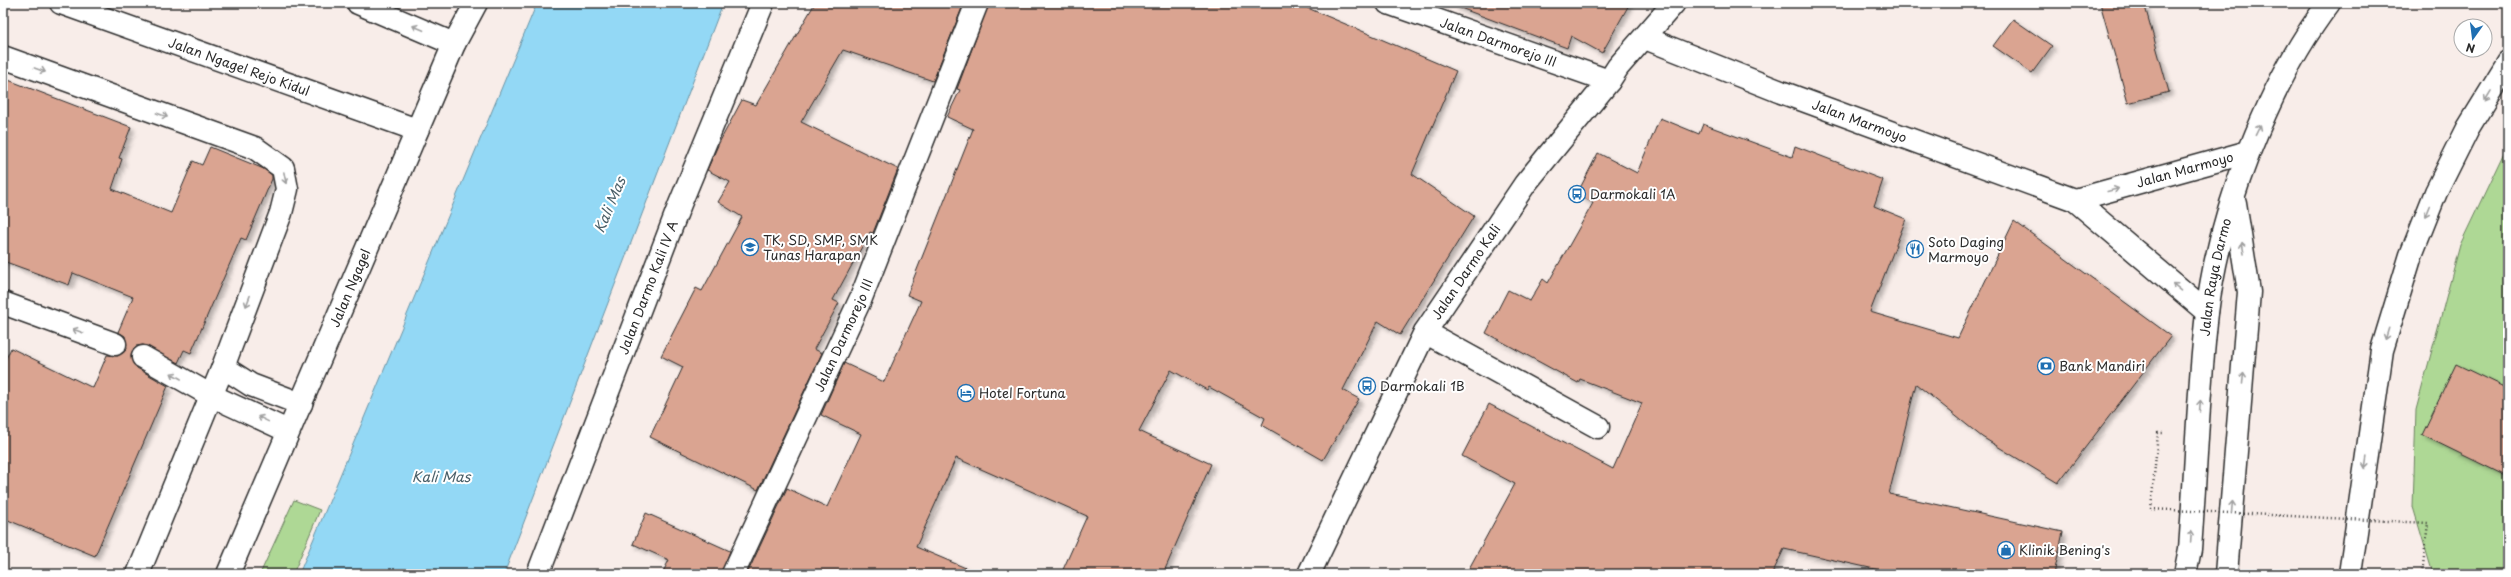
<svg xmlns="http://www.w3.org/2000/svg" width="2511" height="577" font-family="'Playpen Sans',sans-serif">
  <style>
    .green { fill: #aed895; stroke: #6c8260 }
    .water { fill: #93d8f5; stroke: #6993a4 }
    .building { fill: #daa491; stroke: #2b2b2b; filter: url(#shadow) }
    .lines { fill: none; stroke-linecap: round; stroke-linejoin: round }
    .service-casing { stroke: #2b2b2b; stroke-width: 25 }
    .minor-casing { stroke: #2b2b2b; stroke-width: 25 }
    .secondary-casing { stroke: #2b2b2b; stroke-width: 25 }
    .trunk-casing { stroke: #2b2b2b; stroke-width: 25 }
    .path { stroke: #2b2b2b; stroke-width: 2.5; stroke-dasharray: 1 3; stroke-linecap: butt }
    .service { stroke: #fff; stroke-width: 22 }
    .minor { stroke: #fff; stroke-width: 22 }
    .secondary { stroke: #fff; stroke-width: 22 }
    .trunk { stroke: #fff; stroke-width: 22 }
    .path-bridge { stroke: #2b2b2b; stroke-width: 2.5; stroke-dasharray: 1 3; stroke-linecap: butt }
    .oneway { stroke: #a0a0a0 }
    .labels { text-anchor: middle; stroke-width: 4; stroke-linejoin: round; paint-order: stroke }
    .street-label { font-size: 13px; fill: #2b2b2b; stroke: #fff }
    .poi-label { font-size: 13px; fill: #2b2b2b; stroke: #fff; text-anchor: start }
    .water-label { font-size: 14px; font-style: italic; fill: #4a5f68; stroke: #fff }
  </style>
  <defs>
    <filter id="shadow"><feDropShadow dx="3.5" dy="3.5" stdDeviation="2" flood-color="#0004"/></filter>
  </defs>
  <rect width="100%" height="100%" fill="#f8ede9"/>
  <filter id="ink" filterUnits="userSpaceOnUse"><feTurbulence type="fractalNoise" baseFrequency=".025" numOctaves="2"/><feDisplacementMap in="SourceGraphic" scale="8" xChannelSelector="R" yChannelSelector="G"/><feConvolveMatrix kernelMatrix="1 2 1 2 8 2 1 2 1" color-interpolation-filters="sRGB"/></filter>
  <g filter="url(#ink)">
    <g class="green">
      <path d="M2508,144V574H2433L2413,507L2416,410L2460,245Z"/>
      <path d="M294,500L320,510L293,574H260Z"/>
    </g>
    <path class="water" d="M537,3H723L504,574H299Z"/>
    <g class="building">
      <path d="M815,3H964L933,81L843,50L801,122L898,169L873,233L870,232L833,300L839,303L814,349L822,353L758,490L650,437L683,367L661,356L696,288L702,291L742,217L718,202L730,182L707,170L719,143L742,100L756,105Z"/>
      <path d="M989,3H1296L1456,71L1412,174L1474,216L1400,335L1378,321L1343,390L1359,399L1323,460L1262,425L1265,418L1209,387L1207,390L1171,370L1139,431L1211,464L1163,574H1061L1087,516L956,458L916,547L980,574H747L787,488L827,507L861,434L821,415L844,363L884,382L921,301L907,295L973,129L947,117L960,90L957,89Z"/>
      <path d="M1455,3H1630L1602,53L1571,36L1567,48L1455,6Z"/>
      <path d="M2100,3H2144L2169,92L2128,103Z"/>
      <path d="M2013,19L2052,46L2032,73L1993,46Z"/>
      <path d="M3,78L131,127L119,158L122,159L112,189L171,213L193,161L202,165L210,147L264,169L272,175V179L246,240L241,238L191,353L184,350L178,363L143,345L136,346L132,351L131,357L137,368L168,386L95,556L3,518V365L11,348L93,388L107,355L118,356L127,349L125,336L118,332L133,297L73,273L69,285L3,261Z"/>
      <path d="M1660,118L1699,134L1703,124L1792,157L1795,146L1883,180L1874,206L1906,219L1870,312L1958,338L2014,221L2171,336L2058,483L1982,437L1916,384L1889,494L2063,532L2054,574H1897L1784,549L1772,574H1466L1515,484L1462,456L1489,404L1613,469L1642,403L1580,379L1578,383L1486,333L1508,290L1530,301L1543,279L1548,283L1593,203L1577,194L1598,153L1637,173Z"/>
      <path d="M2456,364L2508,389V477L2422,435Z"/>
      <path d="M646,513L730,551L721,574H662L669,560L633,544Z"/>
    </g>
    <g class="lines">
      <g class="service-casing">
        <g id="service">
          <path d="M358,3L454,44"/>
          <path d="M3,57L255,148L283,168L287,189L281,213L223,367L138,574"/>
          <path d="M3,303L115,344"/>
          <path d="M1425,332L1598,427"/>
          <path d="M143,357L210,395L288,431"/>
          <path d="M223,367L251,385L301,404"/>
        </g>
      </g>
      <g class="minor-casing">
        <g id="minor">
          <path id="s1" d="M1388,3L1609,81"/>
          <path id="s2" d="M538,574L680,204L763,3"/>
          <path id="s3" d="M733,574L861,298L977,3"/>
        </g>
      </g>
      <g class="secondary-casing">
        <g id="secondary">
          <path id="s4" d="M61,3L417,130"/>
          <path id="s5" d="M1645,38L1781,92L2075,200L2207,312"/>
          <path id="s6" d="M2075,200L2248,152"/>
          <path id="s7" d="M1309,574L1425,332L1525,184L1609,81L1618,67L1674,3"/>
        </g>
      </g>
      <g class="trunk-casing">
        <g id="trunk">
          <path id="s8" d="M228,574L454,44L476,3"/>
          <path id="s9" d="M2185,574L2190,549C2196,470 2198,391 2207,313C2219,213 2268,83 2329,3"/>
          <path d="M2226,574L2249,292L2235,203"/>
          <path d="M2350,574L2382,350L2411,255L2436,192L2468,128L2508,63"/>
        </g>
      </g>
      <g class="path">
        <path d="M2151,509L2158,433H2165"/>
        <path d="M2422,574L2428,523"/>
      </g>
      <use href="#service" class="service"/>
      <use href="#minor" class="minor"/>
      <use href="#secondary" class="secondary"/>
      <use href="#trunk" class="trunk"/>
      <path class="path-bridge" d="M2151,509L2428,523"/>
    </g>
    <defs><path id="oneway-shaft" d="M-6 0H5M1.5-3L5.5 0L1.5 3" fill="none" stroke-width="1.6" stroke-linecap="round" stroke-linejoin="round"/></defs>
    <g class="oneway">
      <use href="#oneway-shaft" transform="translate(418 28) rotate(-157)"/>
      <use href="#oneway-shaft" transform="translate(40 70) rotate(20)"/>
      <use href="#oneway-shaft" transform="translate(2488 96) rotate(121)"/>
      <use href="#oneway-shaft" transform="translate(162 115) rotate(20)"/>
      <use href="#oneway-shaft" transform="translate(2258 130) rotate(-64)"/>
      <use href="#oneway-shaft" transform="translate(285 178) rotate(79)"/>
      <use href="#oneway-shaft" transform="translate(2113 190) rotate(-15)"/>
      <use href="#oneway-shaft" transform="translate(2428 211) rotate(112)"/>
      <use href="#oneway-shaft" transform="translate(2243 248) rotate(-100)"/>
      <use href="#oneway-shaft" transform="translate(2177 287) rotate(-140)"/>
      <use href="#oneway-shaft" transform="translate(248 301) rotate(111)"/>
      <use href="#oneway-shaft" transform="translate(78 331) rotate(-160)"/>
      <use href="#oneway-shaft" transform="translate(2387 334) rotate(107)"/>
      <use href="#oneway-shaft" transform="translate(176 376) rotate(-150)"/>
      <use href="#oneway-shaft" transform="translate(2243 378) rotate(-85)"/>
      <use href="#oneway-shaft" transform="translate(2200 406) rotate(-86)"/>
      <use href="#oneway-shaft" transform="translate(263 419) rotate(-154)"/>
      <use href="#oneway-shaft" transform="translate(2366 463) rotate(98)"/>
      <use href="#oneway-shaft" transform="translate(2232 507) rotate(-85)"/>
      <use href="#oneway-shaft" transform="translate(2191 536) rotate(-86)"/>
    </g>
  </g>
  <defs>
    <g id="bus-ring" transform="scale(0.9)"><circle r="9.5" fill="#fff" stroke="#1f6fb2" stroke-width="1.5"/><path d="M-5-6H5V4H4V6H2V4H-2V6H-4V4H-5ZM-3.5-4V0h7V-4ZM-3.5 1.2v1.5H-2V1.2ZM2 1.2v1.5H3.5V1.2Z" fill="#1f6fb2"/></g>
    <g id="school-ring" transform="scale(0.9)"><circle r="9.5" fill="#fff" stroke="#1f6fb2" stroke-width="1.5"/><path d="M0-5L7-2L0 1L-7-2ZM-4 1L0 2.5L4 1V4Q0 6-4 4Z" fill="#1f6fb2"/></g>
    <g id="restaurant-ring" transform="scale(0.9)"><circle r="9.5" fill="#fff" stroke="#1f6fb2" stroke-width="1.5"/><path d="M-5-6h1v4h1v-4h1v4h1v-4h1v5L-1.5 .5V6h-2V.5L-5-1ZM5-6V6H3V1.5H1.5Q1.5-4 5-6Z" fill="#1f6fb2"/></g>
    <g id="bank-ring" transform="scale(0.9)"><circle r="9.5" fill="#fff" stroke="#1f6fb2" stroke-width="1.5"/><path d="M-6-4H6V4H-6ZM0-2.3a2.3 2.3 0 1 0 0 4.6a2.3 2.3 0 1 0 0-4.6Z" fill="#1f6fb2"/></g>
    <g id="hotel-ring" transform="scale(0.9)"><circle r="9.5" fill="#fff" stroke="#1f6fb2" stroke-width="1.5"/><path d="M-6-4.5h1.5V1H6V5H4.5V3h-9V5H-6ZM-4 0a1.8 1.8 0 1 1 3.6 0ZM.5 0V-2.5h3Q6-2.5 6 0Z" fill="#1f6fb2"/></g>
    <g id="shop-ring" transform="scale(0.9)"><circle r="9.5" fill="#fff" stroke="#1f6fb2" stroke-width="1.5"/><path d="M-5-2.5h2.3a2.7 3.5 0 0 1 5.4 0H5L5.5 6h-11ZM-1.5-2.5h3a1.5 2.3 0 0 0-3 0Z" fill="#1f6fb2"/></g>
  </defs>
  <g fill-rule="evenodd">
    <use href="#bus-ring" x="1577" y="194"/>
    <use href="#school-ring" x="750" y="247"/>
    <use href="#restaurant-ring" x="1915" y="249"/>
    <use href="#bank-ring" x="2046" y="366"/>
    <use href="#bus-ring" x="1367" y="386"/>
    <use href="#hotel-ring" x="966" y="393"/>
    <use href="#shop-ring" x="2006" y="550"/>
  </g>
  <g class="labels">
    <g class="street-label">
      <text dy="5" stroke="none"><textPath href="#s1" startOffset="117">Jalan Darmorejo III</textPath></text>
      <text dy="5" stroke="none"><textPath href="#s4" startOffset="189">Jalan Ngagel Rejo Kidul</textPath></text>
      <text dy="5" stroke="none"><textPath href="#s5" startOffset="230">Jalan Marmoyo</textPath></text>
      <text dy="5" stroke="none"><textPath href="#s6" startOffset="114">Jalan Marmoyo</textPath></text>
      <text dy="5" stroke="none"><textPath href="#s7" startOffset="341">Jalan Darmo Kali</textPath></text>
      <text dy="5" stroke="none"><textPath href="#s9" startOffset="299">Jalan Raya Darmo</textPath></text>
      <text dy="5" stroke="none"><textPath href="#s2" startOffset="307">Jalan Darmo Kali IV A</textPath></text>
      <text dy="5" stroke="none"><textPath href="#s8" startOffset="311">Jalan Ngagel</textPath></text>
      <text dy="5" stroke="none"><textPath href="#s3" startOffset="263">Jalan Darmorejo III</textPath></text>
    </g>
    <g class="poi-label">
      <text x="1590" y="199">Darmokali 1A</text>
      <text x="763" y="245">TK, SD, SMP, SMK<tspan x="763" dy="15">Tunas Harapan</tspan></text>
      <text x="1928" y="247">Soto Daging<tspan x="1928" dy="15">Marmoyo</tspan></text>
      <text x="2059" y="371">Bank Mandiri</text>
      <text x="1380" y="391">Darmokali 1B</text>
      <text x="979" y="398">Hotel Fortuna</text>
      <text x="2019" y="555">Klinik Bening's</text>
    </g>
    <g class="water-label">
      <text transform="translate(610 205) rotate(-67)" y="5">Kali Mas</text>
      <text x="441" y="482">Kali Mas</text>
    </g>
  </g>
  <rect width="2511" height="577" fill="none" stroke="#fff" stroke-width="16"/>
  <rect x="8" y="8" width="2495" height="561" fill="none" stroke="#2b2b2b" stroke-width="1.5" filter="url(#ink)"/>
  <g transform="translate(2473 38) rotate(194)"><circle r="19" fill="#ffffff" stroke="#aaaaaa"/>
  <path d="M0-3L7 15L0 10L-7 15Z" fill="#1f6fb2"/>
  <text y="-6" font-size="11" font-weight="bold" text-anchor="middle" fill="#2b2b2b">N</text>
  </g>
</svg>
